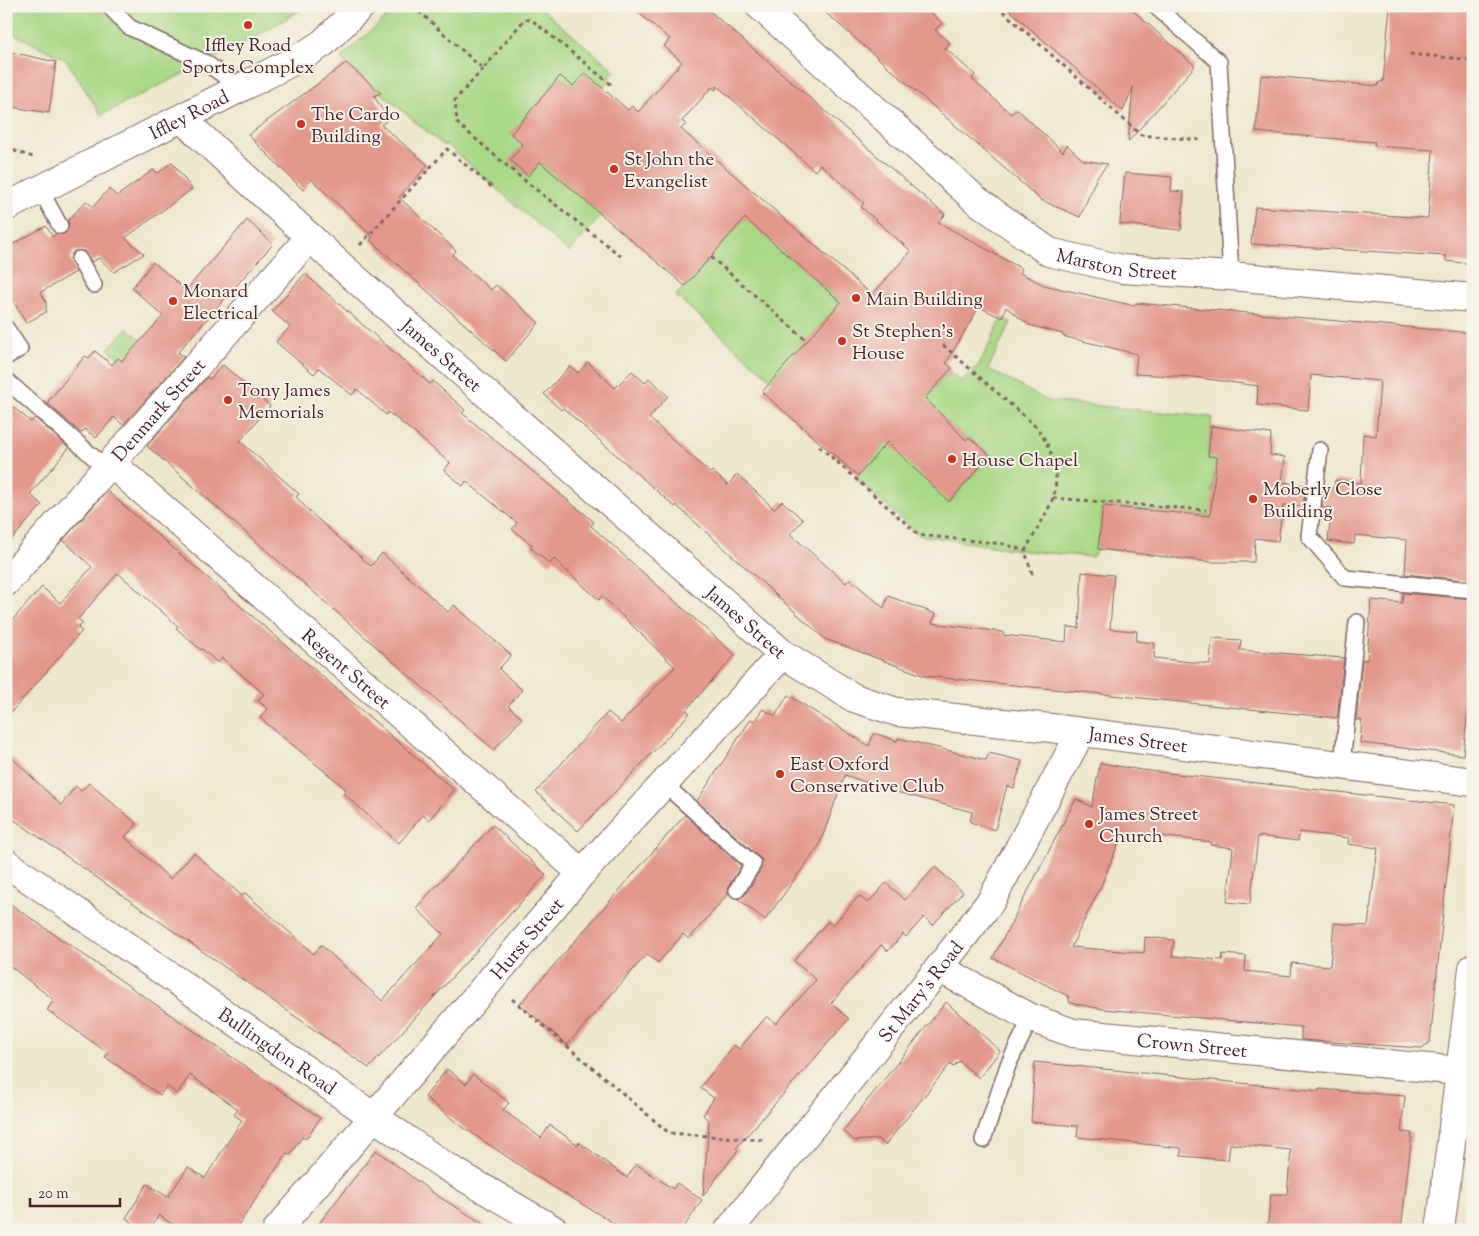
<svg xmlns="http://www.w3.org/2000/svg" width="1479" height="1236" font-family="'Sorts Mill Goudy',serif">
  <style>
    .green { fill: #a9d886; stroke: #7a7c58 }
    .building { fill: #e3988c; fill-rule: evenodd }
    .lines { fill: none; stroke-linecap: round; stroke-linejoin: round }
    .service-casing { stroke: #836563; stroke-width: 18 }
    .minor-casing { stroke: #836563; stroke-width: 30 }
    .secondary-casing { stroke: #836563; stroke-width: 30 }
    .primary-casing { stroke: #836563; stroke-width: 30 }
    .path { stroke: #836563; stroke-width: 3; stroke-dasharray: 4 4; stroke-linecap: butt }
    .service { stroke: #fff; stroke-width: 15 }
    .minor { stroke: #fff; stroke-width: 28 }
    .secondary { stroke: #fff; stroke-width: 28 }
    .primary { stroke: #fff; stroke-width: 28 }
    .poi-dot { fill: #c8321e; stroke: #f7f3e8; stroke-width: 2 }
    .labels { text-anchor: middle; stroke-width: 4; stroke-linejoin: round; paint-order: stroke }
    .poi-label { font-size: 19px; fill: #4a1f2b; stroke: #f7f3e8; text-anchor: start }
    .street-label { font-size: 19px; fill: #4a1f2b; stroke: #f7f3e8 }
  </style>
  <rect width="100%" height="100%" fill="#f7f3e8"/>
  <filter id="ink" filterUnits="userSpaceOnUse"><feTurbulence type="fractalNoise" baseFrequency=".02" numOctaves="2"/><feDisplacementMap in="SourceGraphic" scale="10" xChannelSelector="R" yChannelSelector="G"/><feConvolveMatrix kernelMatrix="1 2 1 2 8 2 1 2 1" color-interpolation-filters="sRGB"/></filter>
  <filter id="wash" filterUnits="userSpaceOnUse"><feTurbulence type="fractalNoise" baseFrequency=".0096" numOctaves="4" result="noise"/><feDisplacementMap in="SourceGraphic" scale="20" xChannelSelector="R" yChannelSelector="G"/><feGaussianBlur stdDeviation="1.12" result="paint"/><feColorMatrix in="noise" values="0 0 0 0 0 0 0 0 0 0 0 0 0 0 0 0 0 1.4 0 .05"/><feComposite in="paint" operator="in"/></filter>
  <g filter="url(#wash)">
    <rect width="100%" height="100%" fill="#ede7cc"/>
    <g class="green">
      <path d="M6,6H308L244,43L101,115L66,60L6,30Z"/>
      <path d="M399,6H538L615,71L602,88L573,86L560,76L511,134L523,145L510,160L528,176L540,162L602,215L569,252L446,144L444,146L340,58Z"/>
      <path d="M745,218L841,302L772,380L676,296Z"/>
      <path d="M1002,318L1011,322L988,369L1048,401L1212,417L1208,455L1217,457L1212,492L1217,493L1215,516L1103,506L1098,549L1092,557L1025,551L919,535L855,478L891,437L950,502L990,455L969,437L966,440L957,430L950,437L917,409L949,371L961,381L979,365Z"/>
      <path d="M127,328L142,340L122,361L108,349Z"/>
    </g>
    <g id="blocks">
      <g class="building">
        <path d="M630,6H704L945,215L938,222L1022,269L1020,273L1044,285L1135,306L1136,303L1473,333V581L1405,574L1407,540L1355,535L1354,544L1328,541L1332,508H1322L1325,487L1334,488L1335,480L1361,483L1363,434L1376,436L1380,381L1311,375L1308,410L1257,405L1258,386L1193,377L1135,374L1137,354L1062,336L1063,334L1029,325L1006,307L1002,318L979,307L946,363L952,368L925,398L966,440L969,437L990,455L949,502L887,442L858,476L762,392L841,302L745,218L685,286L540,162L528,176L510,160L523,145L511,134L560,76L573,86L585,73L628,110L632,106L638,112L682,62L664,46L670,39ZM717,86L815,171L820,164L844,185L864,203L861,207L911,251L872,295L681,129L686,124L682,121L712,87L715,90Z"/>
        <path d="M818,6H924L942,23L935,30L950,43L945,48L975,75L972,79L1011,114L1017,109L1063,152L1067,145L1083,160L1108,164L1097,177L1080,217L1041,200Z"/>
        <path d="M1005,6H1128L1195,66L1128,142L1133,87L1123,111Z"/>
        <path d="M1390,6H1426L1473,12V264L1446,261V256L1251,244L1255,207L1428,218L1433,150L1374,146L1375,142L1256,132L1261,75L1378,86L1379,82H1383Z"/>
        <path d="M6,51L56,62L49,113L6,106Z"/>
        <path d="M346,63L381,93L374,96L388,119L381,125L428,165L399,197L456,251L452,255L491,290L496,285L539,323L506,361L370,240L373,237L311,179L303,190L248,135Z"/>
        <path d="M172,162L192,189L125,238L144,254L114,272L99,258L92,262L84,251H74L70,259L76,272L41,292L46,302V312L26,323L6,289V248L46,226L53,237L55,234H64L69,227L68,220L86,201L93,207L109,189L117,196L153,170L158,173Z"/>
        <path d="M1125,173L1172,177L1171,191L1184,192L1181,230L1120,224Z"/>
        <path d="M247,220L273,244L178,352L184,357L123,425L114,417L96,438L85,429L81,433L47,403L85,356L89,358L95,351L112,365L118,358L122,361L163,316L132,288L153,262L186,290Z"/>
        <path d="M305,274L430,384L433,381L465,410L462,413L594,522L591,526L735,655L686,710L690,713L578,831L536,792L608,712L621,723L675,667L602,596L599,600L554,559L550,564L530,547L532,545L512,529L517,523L466,481L463,486L444,470L450,463L417,435L388,412L386,415L357,389L352,395L319,368L314,374L276,342L290,327L272,311Z"/>
        <path d="M588,362L615,388L632,371L645,383L649,378L668,396L649,418L710,473L712,471L728,485L737,474L774,509L782,501L803,520L790,534L846,583L850,579L884,608L888,596L936,614L932,623L1003,632V635L1066,642L1067,627L1079,628L1082,572L1114,575L1110,629L1137,631L1136,641L1155,643L1154,658L1210,664L1212,638L1241,640L1240,650L1344,658L1337,718L925,676L825,639L676,505L675,507L563,408L561,410L544,394L570,366L578,373Z"/>
        <path d="M223,365L270,406L240,441L299,494L296,497L311,513L371,566L382,553L448,612L454,605L511,655L499,669L522,690L508,706L522,718L494,750L147,446L207,377L210,379Z"/>
        <path d="M6,401L31,422L35,418L69,448L30,494L42,505L6,546Z"/>
        <path d="M1211,426L1271,434L1270,455L1285,457L1282,482L1306,485L1303,506L1283,505L1278,541L1255,538L1254,562H1210L1098,549L1103,506L1210,516L1217,457L1208,456Z"/>
        <path d="M107,491L454,790L429,820L423,815L399,843L343,793L346,789L260,718L268,709L258,701L264,694L222,658L218,663L202,649L201,650L176,628L178,626L118,573L78,619L83,623L78,628L82,631L6,718V627L42,587L60,603L92,567L63,540Z"/>
        <path d="M1403,593L1473,599V664L1463,755L1360,743L1362,720H1356L1362,660H1367L1371,600L1402,603Z"/>
        <path d="M788,695L869,746L874,733L897,741L898,738L986,760L989,753L1022,761L1014,788L1007,786L995,830L970,822L972,812L882,788L845,775L819,846L765,920L738,899L745,895L761,869L762,860L697,801L751,719L754,721L763,709L775,716Z"/>
        <path d="M6,752L61,805L76,786L81,791L89,783L137,824L125,837L170,879L194,853L242,896L245,893L314,954L321,945L382,1001L443,934L416,908L493,825L546,875L369,1068L6,814Z"/>
        <path d="M1100,763L1141,770L1454,805L1430,1042L1422,1048L1301,1040V1027L1103,1009L1070,1003L1068,996L993,958L1076,799L1092,807ZM1299,832L1349,838L1348,844L1378,848L1368,926L1334,923L1330,966L1292,963L1291,976L1245,971L1246,956L1223,954L1222,960L1172,956L1174,940L1145,937L1144,953L1071,947L1100,888L1121,837L1142,834L1211,842L1210,845L1233,848L1227,902L1250,904L1258,836L1298,841Z"/>
        <path d="M685,815L741,866L729,885L728,894L689,939L683,934L658,963L647,954L567,1045L520,1004Z"/>
        <path d="M935,867L963,892L933,925L924,917L906,937L903,934L888,951L881,945L831,1003L849,1019L736,1148L738,1150L703,1196L709,1121L703,1115L714,1098L700,1088L734,1045L739,1049L767,1016L776,1024L816,980L794,961L828,921L833,925L859,896L868,903L886,883L905,900Z"/>
        <path d="M6,901L320,1118L306,1139L302,1137L290,1155L287,1153L235,1230H180L159,1215L149,1230H144L126,1218L147,1184L168,1197L188,1167L205,1178L242,1120L234,1115L238,1109L190,1075L177,1094L167,1086L160,1095L105,1057L108,1053L47,1010L54,1000L6,963Z"/>
        <path d="M946,1002L1000,1051L979,1078L959,1061L953,1067L950,1064L885,1145L878,1139L855,1141L843,1131Z"/>
        <path d="M1035,1062L1319,1091V1089L1405,1096L1401,1132L1412,1133L1401,1230H1267L1271,1194H1287L1291,1150L1230,1144L1228,1160L1181,1156V1148L1077,1137L1078,1126L1031,1122Z"/>
        <path d="M447,1069L466,1084L473,1074L509,1103L503,1110L541,1138L550,1125L578,1145L579,1142L627,1178L636,1164L673,1189L677,1183L702,1200L682,1230H625L537,1177L457,1123L425,1097Z"/>
        <path d="M376,1150L436,1195L494,1230H314Z"/>
      </g>
    </g>
  </g>
  <g filter="url(#ink)">
    <use href="#blocks" fill-opacity="0" stroke="#836563" stroke-width="1"/>
    <g class="lines">
      <g class="service-casing">
        <g id="service">
          <path d="M109,6L129,27L206,63L241,88"/>
          <path d="M1155,6L1219,62L1231,276"/>
          <path d="M40,189L60,226"/>
          <path d="M79,259L94,285"/>
          <path d="M6,357L20,349L6,328"/>
          <path d="M6,380L107,469"/>
          <path d="M1320,450L1309,536L1345,578L1473,590"/>
          <path d="M1342,764L1357,622"/>
          <path d="M664,784L753,864L737,890"/>
          <path d="M983,1140L1008,1065L1031,1018"/>
        </g>
      </g>
      <g class="minor-casing">
        <g id="minor">
          <path id="s1" d="M760,6L976,200L1049,252L1122,269L1231,276L1473,298"/>
          <path id="s2" d="M182,119L341,266L783,654L854,698L897,712L1051,728L1473,782"/>
          <path id="s3" d="M112,464L582,873"/>
          <path id="s4" d="M6,582L310,237"/>
          <path id="s5" d="M6,863L445,1166L554,1230"/>
          <path id="s6" d="M939,968L1031,1018L1073,1033L1459,1071"/>
          <path id="s7" d="M277,1230L582,873L783,654"/>
          <path id="s8" d="M729,1230L939,968L991,901L1081,732"/>
        </g>
      </g>
      <g class="secondary-casing">
        <path id="secondary" d="M1440,1230L1473,968"/>
      </g>
      <g class="primary-casing">
        <g id="primary">
          <path id="s9" d="M6,207L303,56L323,43L361,6"/>
        </g>
      </g>
      <g class="path">
        <path d="M413,6L483,69L525,19L533,21L613,86"/>
        <path d="M997,6L1141,135L1200,140"/>
        <path d="M1410,54L1473,60"/>
        <path d="M483,69L455,100L457,123L519,176L622,257"/>
        <path d="M6,148L36,158"/>
        <path d="M360,245L447,149L494,189"/>
        <path d="M711,257L807,341"/>
        <path d="M943,345L1034,425C1051,443 1061,475 1053,498C1046,516 1034,534 1025,551L1033,577"/>
        <path d="M819,446L919,535L1004,544L1025,551"/>
        <path d="M1053,498L1206,510"/>
        <path d="M512,999L669,1133L763,1140"/>
      </g>
      <use href="#service" class="service"/>
      <use href="#minor" class="minor"/>
      <use href="#secondary" class="secondary"/>
      <use href="#primary" class="primary"/>
    </g>
  </g>
  <g class="poi-dot">
    <circle cx="248" cy="25" r="5"/>
    <circle cx="301" cy="124" r="5"/>
    <circle cx="614" cy="169" r="5"/>
    <circle cx="856" cy="298" r="5"/>
    <circle cx="173" cy="301" r="5"/>
    <circle cx="842" cy="341" r="5"/>
    <circle cx="228" cy="400" r="5"/>
    <circle cx="952" cy="459" r="5"/>
    <circle cx="1253" cy="499" r="5"/>
    <circle cx="780" cy="774" r="5"/>
    <circle cx="1089" cy="824" r="5"/>
  </g>
  <g class="labels">
    <g class="poi-label">
      <text x="248" y="51" text-anchor="middle">Iffley Road<tspan x="248" dy="22">Sports Complex</tspan></text>
      <text x="311" y="120">The Cardo<tspan x="311" dy="22">Building</tspan></text>
      <text x="624" y="165">St John the<tspan x="624" dy="22">Evangelist</tspan></text>
      <text x="183" y="297">Monard<tspan x="183" dy="22">Electrical</tspan></text>
      <text x="866" y="305">Main Building</text>
      <text x="852" y="337">St Stephen's<tspan x="852" dy="22">House</tspan></text>
      <text x="238" y="396">Tony James<tspan x="238" dy="22">Memorials</tspan></text>
      <text x="962" y="466">House Chapel</text>
      <text x="1263" y="495">Moberly Close<tspan x="1263" dy="22">Building</tspan></text>
      <text x="790" y="770">East Oxford<tspan x="790" dy="22">Conservative Club</tspan></text>
      <text x="1099" y="820">James Street<tspan x="1099" dy="22">Church</tspan></text>
    </g>
    <g class="street-label">
      <text dy="7" stroke="none"><textPath href="#s9" startOffset="205">Iffley Road</textPath></text>
      <text dy="7" stroke="none"><textPath href="#s1" startOffset="449">Marston Street</textPath></text>
      <text dy="7" stroke="none"><textPath href="#s2" startOffset="351">James Street</textPath></text>
      <text dy="7" stroke="none"><textPath href="#s4" startOffset="230">Denmark Street</textPath></text>
      <text dy="7" stroke="none"><textPath href="#s2" startOffset="756">James Street</textPath></text>
      <text dy="7" stroke="none"><textPath href="#s3" startOffset="311">Regent Street</textPath></text>
      <text dy="7" stroke="none"><textPath href="#s2" startOffset="1176">James Street</textPath></text>
      <text dy="7" stroke="none"><textPath href="#s7" startOffset="384">Hurst Street</textPath></text>
      <text dy="7" stroke="none"><textPath href="#s8" startOffset="306">St Mary's Road</textPath></text>
      <text dy="7" stroke="none"><textPath href="#s6" startOffset="269">Crown Street</textPath></text>
      <text dy="7" stroke="none"><textPath href="#s5" startOffset="330">Bullingdon Road</textPath></text>
    </g>
  </g>
  <rect width="1479" height="1236" fill="none" stroke="#f7f3e8" stroke-width="25"/>
  <path d="M30 1198v8h90v-8" fill="none" stroke="#4a1f2b" stroke-width="2.5"/>
  <text x="38" y="1198" font-size="15" fill="#4a1f2b" stroke="#f7f3e8" stroke-width="4" paint-order="stroke">20 m</text>
</svg>
